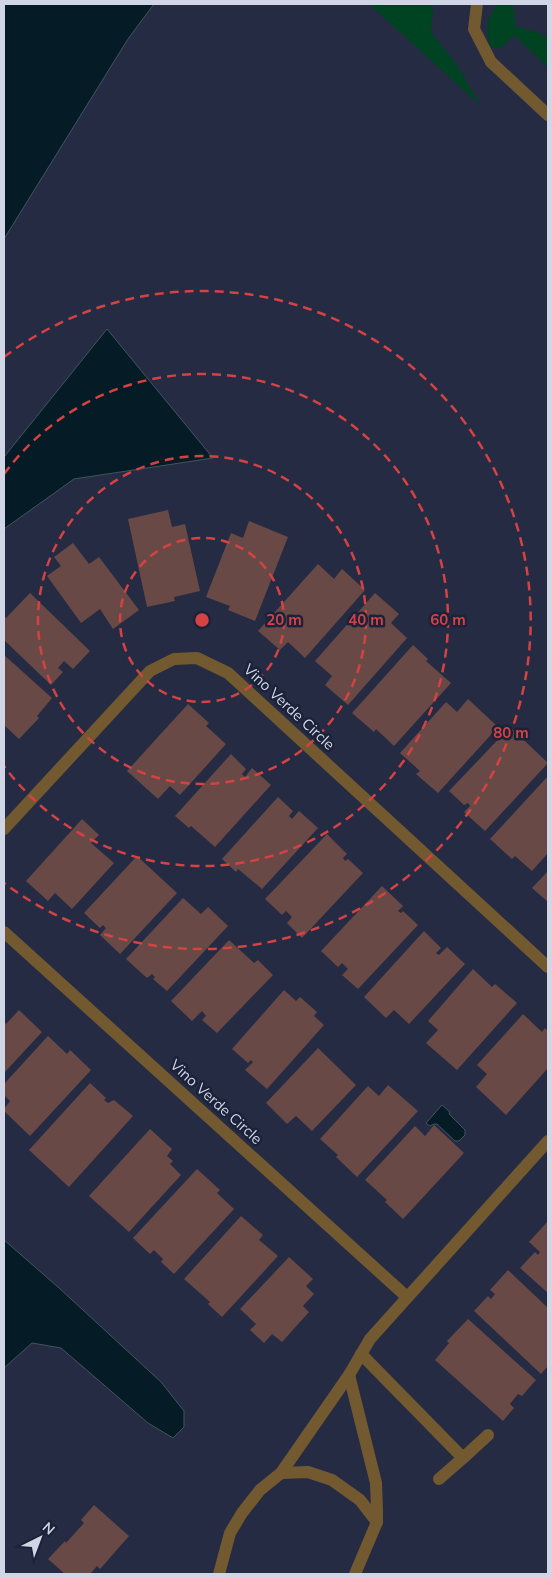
<svg xmlns="http://www.w3.org/2000/svg" width="552" height="1578" font-family="Mulish,sans-serif">
  <style>
    .green { fill: #004322 }
    .water { fill: #051c26; stroke: #42545f }
    .building { fill: #694946 }
    .lines { fill: none; stroke-linecap: round; stroke-linejoin: round }
    .lane { stroke: #735930; stroke-width: 12 }
    .street { stroke: #735930; stroke-width: 12 }
    .ring { fill: none; stroke: #d54244; stroke-width: 2.5; stroke-dasharray: 9 6 }
    .labels { text-anchor: middle; stroke-width: 5; stroke-linejoin: round; paint-order: stroke }
    .street-label { font-size: 15px; fill: #d0d6e5; stroke: #1b2239 }
    .centre { fill: #d54244; stroke: #1b2239; stroke-width: 2.5 }
    .ring-label { font-size: 15px; text-anchor: middle; font-weight: bold; fill: #d54244; stroke: #1b2239; stroke-width: 5; stroke-linejoin: round; paint-order: stroke }
  </style>
  <rect width="100%" height="100%" fill="#242b43"/>
  <g class="green">
    <path d="M369,4H427L433,6L431,32L456,64L481,106Z"/>
    <path d="M498,4H510L514,8L515,26L548,36V68L514,35C507,42 502,52 491,47C484,31 486,17 498,4Z"/>
  </g>
  <g class="water">
    <path d="M4,4H154L128,39L4,239Z"/>
    <path d="M107,329L213,458L74,479L4,529V457Z"/>
    <path d="M442,1105L450,1112L449,1114L465,1130V1135L459,1141H455L437,1124H434L430,1126L426,1123Z"/>
    <path d="M4,1240L58,1287L161,1382L184,1411V1427L173,1438L148,1423L61,1348L32,1343L4,1368Z"/>
  </g>
  <g class="building">
    <path d="M168,510L172,527L185,524L200,591L174,597L175,601L147,607L128,519Z"/>
    <path d="M249,521L288,537L255,621L228,610L230,606L206,597L231,533L243,538Z"/>
    <path d="M73,543L89,564L99,557L139,610L113,629L100,609L81,623L47,576L61,566L54,557Z"/>
    <path d="M318,564L334,579L342,569L365,590L305,658L288,642L280,650L258,631Z"/>
    <path d="M30,593L90,651L73,669L64,661L58,668L63,672L51,685L4,640V616L6,618Z"/>
    <path d="M375,593L399,614L391,623L407,638L348,705L325,685L332,676L315,661Z"/>
    <path d="M413,645L428,659L426,661L451,683L394,746L376,729L374,732L352,713Z"/>
    <path d="M4,655L52,698L37,716L39,718L19,739L4,725Z"/>
    <path d="M468,699L498,727L438,793L416,774L420,771L400,753L446,702L457,712Z"/>
    <path d="M188,704L209,723L206,726L226,744L180,795L170,786L158,799L127,771Z"/>
    <path d="M510,727L548,763L485,831L464,812L470,806L468,803L464,805L449,791Z"/>
    <path d="M231,754L246,769L242,774L245,777L252,768L271,785L215,847L191,826L189,828L175,816Z"/>
    <path d="M548,776V853L532,871L515,856L512,859L490,839Z"/>
    <path d="M278,797L293,811L289,816L292,819L299,811L318,828L262,889L238,869L236,872L222,859Z"/>
    <path d="M82,819L99,835L91,843L114,863L72,909L55,893L48,901L26,881Z"/>
    <path d="M327,834L347,854L343,858L345,861L348,859L363,873L302,938L287,923L292,917L286,911L282,915L265,899Z"/>
    <path d="M137,856L177,893L120,954L100,935L106,928L103,925L100,928L84,913Z"/>
    <path d="M548,871V902L532,888Z"/>
    <path d="M382,886L403,906L398,911L401,913L403,911L418,925L358,989L342,975L348,969L342,963L338,967L321,951Z"/>
    <path d="M183,898L201,914L208,907L228,926L167,991L153,979L155,977L152,974L147,978L126,959Z"/>
    <path d="M424,931L441,948L436,953L439,955L447,947L465,964L409,1024L394,1010L386,1018L364,997Z"/>
    <path d="M229,940L254,963L258,960L273,975L217,1033L202,1020L206,1016L202,1011L192,1021L171,1001Z"/>
    <path d="M473,969L492,987L495,984L517,1003L457,1070L426,1043L438,1030L428,1021Z"/>
    <path d="M284,990L296,1001L300,997L317,1012L314,1016L324,1025L267,1089L245,1070L253,1062L251,1060L248,1063L232,1049Z"/>
    <path d="M19,1010L42,1032L4,1073V1021L6,1024Z"/>
    <path d="M523,1014L542,1032L545,1028L548,1031V1068L506,1115L476,1087L487,1074L477,1065Z"/>
    <path d="M48,1036L67,1054L70,1050L91,1070L30,1136L4,1111V1109L10,1101L4,1095V1084Z"/>
    <path d="M318,1048L356,1085L312,1131L296,1116L287,1124L266,1103Z"/>
    <path d="M90,1083L106,1098L104,1100L108,1103L114,1100L133,1116L69,1187L29,1150Z"/>
    <path d="M388,1085L418,1111L357,1177L336,1157L338,1155L320,1139L368,1086L379,1096Z"/>
    <path d="M434,1125L464,1153L403,1219L385,1202L387,1200L365,1180L415,1126L425,1136Z"/>
    <path d="M150,1129L172,1149L167,1156L173,1161L170,1164L181,1175L129,1232L89,1196Z"/>
    <path d="M197,1169L220,1190L217,1193L234,1209L174,1274L161,1262L163,1259L154,1250L150,1254L133,1238Z"/>
    <path d="M241,1216L263,1235L259,1240L278,1256L222,1317L208,1304L210,1302L184,1279Z"/>
    <path d="M548,1221V1293L520,1268L535,1252L538,1255L540,1252L529,1242Z"/>
    <path d="M289,1257L313,1279L306,1286L314,1294L303,1306L309,1312L282,1342L272,1334L264,1343L250,1330L256,1324L240,1309Z"/>
    <path d="M508,1270L548,1308V1366L541,1374L474,1311L488,1296L491,1299L495,1294L490,1290Z"/>
    <path d="M468,1319L536,1380L522,1396L518,1394L510,1404L514,1408L503,1421L435,1360L449,1343L447,1341Z"/>
    <path d="M94,1505L129,1536L100,1569L97,1566L90,1574H65L48,1559L65,1541L66,1543L84,1523L81,1520Z"/>
  </g>
  <g class="lines">
    <g class="lane">
      <path d="M361,1354L463,1458L488,1435"/>
      <path d="M439,1479L463,1458"/>
    </g>
    <g class="street">
      <path d="M477,4L474,29L491,62L548,115"/>
      <path d="M4,829L150,671L174,659L197,658L228,673L548,967"/>
      <path d="M4,932L407,1297"/>
      <path d="M349,1375L376,1483L377,1510V1522L355,1574"/>
      <path d="M281,1473L308,1472L332,1480L360,1500L377,1522"/>
      <path d="M219,1574L230,1533L242,1513L260,1490L281,1473L349,1375L370,1339L548,1141"/>
    </g>
  </g>
  <g class="ring">
    <circle cx="202" cy="620" r="82"/>
    <circle cx="202" cy="620" r="164"/>
    <path d="M4 474A246 246 0 1 1 4 766"/>
    <path d="M4 357A329 329 0 1 1 4 883"/>
  </g>
  <g class="labels">
    <g class="street-label">
      <text transform="translate(289 707) rotate(43)" y="5">Vino Verde Circle</text>
      <text transform="translate(216 1102) rotate(42)" y="5">Vino Verde Circle</text>
    </g>
  </g>
  <circle cx="202" cy="620" r="8" class="centre"/>
  <g class="ring-label">
    <text x="284" y="625">20 m</text>
    <text x="366" y="625">40 m</text>
    <text x="448" y="625">60 m</text>
    <text x="511" y="738">80 m</text>
  </g>
  <rect width="552" height="1578" fill="none" stroke="#d0d6e5" stroke-width="10"/>
  <g transform="translate(40 1538) rotate(42)" stroke="#1b2239" stroke-width="4" paint-order="stroke">
  <path d="M0-4L9 19L0 12L-9 19Z" fill="#d0d6e5"/>
  <text y="-8" font-size="14" font-weight="bold" text-anchor="middle" fill="#d0d6e5">N</text>
  </g>
</svg>
